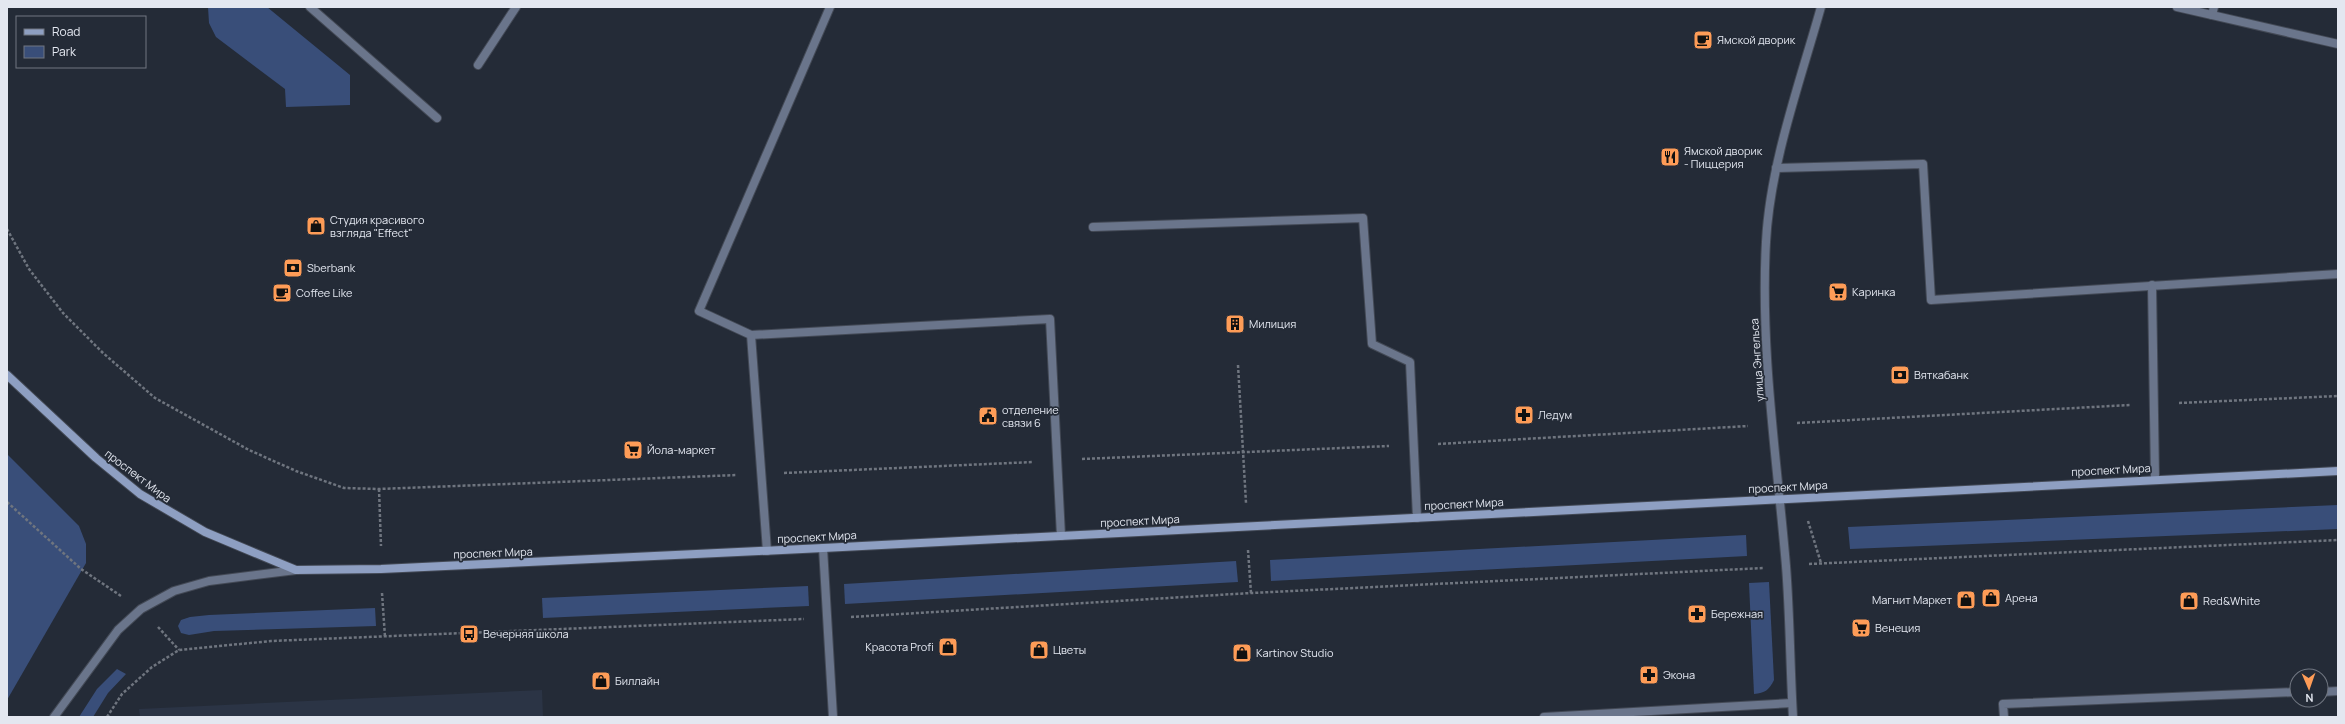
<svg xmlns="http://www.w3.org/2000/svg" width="2345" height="724" font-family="Manrope,sans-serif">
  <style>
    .built { fill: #2b3445 }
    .green { fill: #394e79 }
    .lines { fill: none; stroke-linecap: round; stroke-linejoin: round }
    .service-casing { stroke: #434955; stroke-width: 10 }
    .minor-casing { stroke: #434955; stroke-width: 10 }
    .tertiary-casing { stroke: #434955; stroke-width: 10 }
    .secondary-casing { stroke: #434955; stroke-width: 10 }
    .path { stroke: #6f757f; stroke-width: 2.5; stroke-dasharray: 3 2; stroke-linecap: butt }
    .service { stroke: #6a758b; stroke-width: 8 }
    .minor { stroke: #6a758b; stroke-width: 8 }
    .tertiary { stroke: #6a758b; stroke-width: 8 }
    .secondary { stroke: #8e9fc2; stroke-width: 8 }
    .labels { text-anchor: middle; stroke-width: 3.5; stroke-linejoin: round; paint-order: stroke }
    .poi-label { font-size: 11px; fill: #e3e7f0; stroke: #242b37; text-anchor: start }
    .street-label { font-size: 11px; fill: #e3e7f0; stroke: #242b37 }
  </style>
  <rect width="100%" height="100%" fill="#242b37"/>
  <path class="built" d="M542,690L543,717H140L139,709Z"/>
  <g class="green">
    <path d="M208,7H267L350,75V105L286,107L285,89L216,37L209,23Z"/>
    <path d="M7,454L79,526L86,544V563L7,700Z"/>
    <path d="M2338,505V529L1850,549L1848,527Z"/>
    <path d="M1746,535L1747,556L1271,581L1270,560Z"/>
    <path d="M1236,561L1238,582L845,604L844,584Z"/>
    <path d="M1769,582L1774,680C1769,690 1765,693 1754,694L1749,583Z"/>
    <path d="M808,586L809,606L543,618L542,598Z"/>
    <path d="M375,608L376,626L214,631L189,635L181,633L178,626L181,620L190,617L209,615Z"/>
    <path d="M117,669L126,674L108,693L93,717H79L97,689Z"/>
  </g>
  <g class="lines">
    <g class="service-casing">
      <g id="service">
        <path d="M310,7L437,118"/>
        <path d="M2212,15L2214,7"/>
        <path d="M1776,168L1923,164L1931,300L2338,274"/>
        <path d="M1093,227L1363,218L1372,344L1410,362L1417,518"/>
        <path d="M2152,285L2155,479"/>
        <path d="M751,335L1050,319L1061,536"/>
        <path d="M823,548L833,717"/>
        <path d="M767,551L751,335L699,311L830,7"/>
        <path d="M2321,692L2338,691"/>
        <path d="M1544,717L1792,703"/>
        <path d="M2004,717L2003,704L2297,692"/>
      </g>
    </g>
    <g class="minor-casing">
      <g id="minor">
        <path d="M2177,7L2338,44"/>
        <path d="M478,65L516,7"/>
        <path d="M1793,717C1790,667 1790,616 1786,566C1777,459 1760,350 1766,242C1770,164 1800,82 1821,7"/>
      </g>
    </g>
    <g class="tertiary-casing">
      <path id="tertiary" d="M54,717L118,630L141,609L174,591L209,581L296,570"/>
    </g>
    <g class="secondary-casing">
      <path id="secondary" d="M7,375L96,458L140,494L205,532L296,570L381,569L823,548L2338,471"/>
    </g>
    <g class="path">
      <path d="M7,229L29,269L63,313L103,353L155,398L249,450L296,471L344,488L379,489L737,475"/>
      <path d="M1238,365L1246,503"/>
      <path d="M2179,403L2338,396"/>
      <path d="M1797,423L2130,405"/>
      <path d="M1438,444L1748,426"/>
      <path d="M1082,459L1389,446"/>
      <path d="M784,473L1033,462"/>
      <path d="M379,489L381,546"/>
      <path d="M7,502L81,569L121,596"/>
      <path d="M1808,521L1821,563"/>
      <path d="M1248,550L1251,593"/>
      <path d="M1809,564L2338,540"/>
      <path d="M382,593L385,637"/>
      <path d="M851,617L1251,593L1763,568"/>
      <path d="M158,627L179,650"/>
      <path d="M107,717L122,694L152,667L179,650L271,641L804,619"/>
    </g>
    <use href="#service" class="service"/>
    <use href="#minor" class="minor"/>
    <use href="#tertiary" class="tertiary"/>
    <use href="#secondary" class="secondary"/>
  </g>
  <defs>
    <g id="cafe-square" transform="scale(1)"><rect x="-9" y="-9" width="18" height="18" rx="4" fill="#fe9c57" stroke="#242b37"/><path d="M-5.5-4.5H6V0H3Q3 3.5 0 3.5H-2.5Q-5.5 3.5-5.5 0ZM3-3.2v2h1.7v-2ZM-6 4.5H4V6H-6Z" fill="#111"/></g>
    <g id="restaurant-square" transform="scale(1)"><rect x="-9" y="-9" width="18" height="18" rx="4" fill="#fe9c57" stroke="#242b37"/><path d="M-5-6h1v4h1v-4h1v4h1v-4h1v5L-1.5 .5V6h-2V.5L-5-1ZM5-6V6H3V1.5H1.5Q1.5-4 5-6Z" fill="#111"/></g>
    <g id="shop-square" transform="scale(1)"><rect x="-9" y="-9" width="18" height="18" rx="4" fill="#fe9c57" stroke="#242b37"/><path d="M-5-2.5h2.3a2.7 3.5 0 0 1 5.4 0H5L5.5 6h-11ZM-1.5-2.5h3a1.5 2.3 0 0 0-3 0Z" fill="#111"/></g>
    <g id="bank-square" transform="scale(1)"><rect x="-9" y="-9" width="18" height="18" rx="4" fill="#fe9c57" stroke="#242b37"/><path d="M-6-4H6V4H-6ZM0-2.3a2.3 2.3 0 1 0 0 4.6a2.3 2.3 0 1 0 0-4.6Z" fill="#111"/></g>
    <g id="supermarket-square" transform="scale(1)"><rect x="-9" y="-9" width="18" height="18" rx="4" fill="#fe9c57" stroke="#242b37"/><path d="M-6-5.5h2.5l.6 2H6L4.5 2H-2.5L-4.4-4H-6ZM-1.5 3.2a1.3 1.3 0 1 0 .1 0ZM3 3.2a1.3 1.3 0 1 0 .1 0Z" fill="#111"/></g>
    <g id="building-square" transform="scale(1)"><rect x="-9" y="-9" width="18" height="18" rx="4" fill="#fe9c57" stroke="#242b37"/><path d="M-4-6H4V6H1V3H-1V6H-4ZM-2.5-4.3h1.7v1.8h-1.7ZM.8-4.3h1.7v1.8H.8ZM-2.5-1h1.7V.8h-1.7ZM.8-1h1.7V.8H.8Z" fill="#111"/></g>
    <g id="pharmacy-square" transform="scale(1)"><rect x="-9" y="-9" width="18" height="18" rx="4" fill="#fe9c57" stroke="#242b37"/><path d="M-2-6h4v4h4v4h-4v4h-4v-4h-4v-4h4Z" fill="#111"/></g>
    <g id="civic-square" transform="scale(1)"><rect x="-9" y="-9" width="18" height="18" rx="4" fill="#fe9c57" stroke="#242b37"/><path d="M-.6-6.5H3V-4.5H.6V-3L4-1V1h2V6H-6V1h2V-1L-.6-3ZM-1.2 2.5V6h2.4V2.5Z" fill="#111"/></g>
    <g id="bus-square" transform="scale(1)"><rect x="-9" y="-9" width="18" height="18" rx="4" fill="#fe9c57" stroke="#242b37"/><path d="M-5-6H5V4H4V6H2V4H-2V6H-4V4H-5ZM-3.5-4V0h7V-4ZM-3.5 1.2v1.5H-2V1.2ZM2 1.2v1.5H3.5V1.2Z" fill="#111"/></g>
  </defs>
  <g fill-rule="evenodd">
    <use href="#cafe-square" x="1703" y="40"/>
    <use href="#restaurant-square" x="1670" y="157"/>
    <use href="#shop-square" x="316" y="226"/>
    <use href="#bank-square" x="293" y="268"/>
    <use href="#supermarket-square" x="1838" y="292"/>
    <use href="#cafe-square" x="282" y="293"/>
    <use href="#building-square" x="1235" y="324"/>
    <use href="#bank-square" x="1900" y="375"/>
    <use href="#pharmacy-square" x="1524" y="415"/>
    <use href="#civic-square" x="988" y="416"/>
    <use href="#supermarket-square" x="633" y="450"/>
    <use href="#shop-square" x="1991" y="598"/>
    <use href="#shop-square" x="1966" y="600"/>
    <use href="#shop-square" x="2189" y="601"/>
    <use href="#pharmacy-square" x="1697" y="614"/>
    <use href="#supermarket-square" x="1861" y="628"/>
    <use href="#bus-square" x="469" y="634"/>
    <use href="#shop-square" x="948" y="647"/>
    <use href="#shop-square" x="1039" y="650"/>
    <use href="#shop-square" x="1242" y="653"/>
    <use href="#pharmacy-square" x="1649" y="675"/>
    <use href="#shop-square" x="601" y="681"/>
  </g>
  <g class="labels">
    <g class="poi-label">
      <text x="1717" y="44">Ямской дворик</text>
      <text x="1684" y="155">Ямской дворик<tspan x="1684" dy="13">- Пиццерия</tspan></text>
      <text x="330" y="224">Студия красивого<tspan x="330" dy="13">взгляда "Effect"</tspan></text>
      <text x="307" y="272">Sberbank</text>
      <text x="1852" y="296">Каринка</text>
      <text x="296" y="297">Coffee Like</text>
      <text x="1249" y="328">Милиция</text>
      <text x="1914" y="379">Вяткабанк</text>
      <text x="1002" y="414">отделение<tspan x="1002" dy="13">связи 6</tspan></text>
      <text x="1538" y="419">Ледум</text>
      <text x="647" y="454">Йола-маркет</text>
      <text x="2005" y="602">Арена</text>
      <text x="1952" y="604" text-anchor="end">Магнит Маркет</text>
      <text x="2203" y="605">Red&amp;White</text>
      <text x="1711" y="618">Бережная</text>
      <text x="1875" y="632">Венеция</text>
      <text x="483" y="638">Вечерняя школа</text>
      <text x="934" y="651" text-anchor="end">Красота Profi</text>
      <text x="1053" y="654">Цветы</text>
      <text x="1256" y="657">Kartinov Studio</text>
      <text x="1663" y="679">Экона</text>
      <text x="615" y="685">Биллайн</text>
    </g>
    <g class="street-label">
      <text transform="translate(1757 360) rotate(-94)" y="4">улица Энгельса</text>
      <text transform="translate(2111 470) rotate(-3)" y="4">проспект Мира</text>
      <text transform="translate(138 476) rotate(37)" y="4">проспект Мира</text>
      <text transform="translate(1788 487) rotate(-3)" y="4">проспект Мира</text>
      <text transform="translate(1464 504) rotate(-3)" y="4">проспект Мира</text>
      <text transform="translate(1140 521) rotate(-3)" y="4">проспект Мира</text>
      <text transform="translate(817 537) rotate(-3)" y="4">проспект Мира</text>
      <text transform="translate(493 553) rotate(-2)" y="4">проспект Мира</text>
    </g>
  </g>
  <rect width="2345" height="724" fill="none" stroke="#e3e7f0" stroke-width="16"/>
  <rect x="16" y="16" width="130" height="52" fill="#242b37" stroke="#707681"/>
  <rect x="24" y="29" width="20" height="6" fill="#8e9fc2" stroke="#707681"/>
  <text x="52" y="36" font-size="12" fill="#e3e7f0">Road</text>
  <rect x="24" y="46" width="20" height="12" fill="#394e79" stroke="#707681"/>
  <text x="52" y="56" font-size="12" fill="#e3e7f0">Park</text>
  <g transform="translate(2309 688) rotate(178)"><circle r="19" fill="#242b37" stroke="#707681"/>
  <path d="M0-3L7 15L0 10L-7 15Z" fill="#fe9c57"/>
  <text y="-6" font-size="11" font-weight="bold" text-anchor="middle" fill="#e3e7f0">N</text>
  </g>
</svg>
